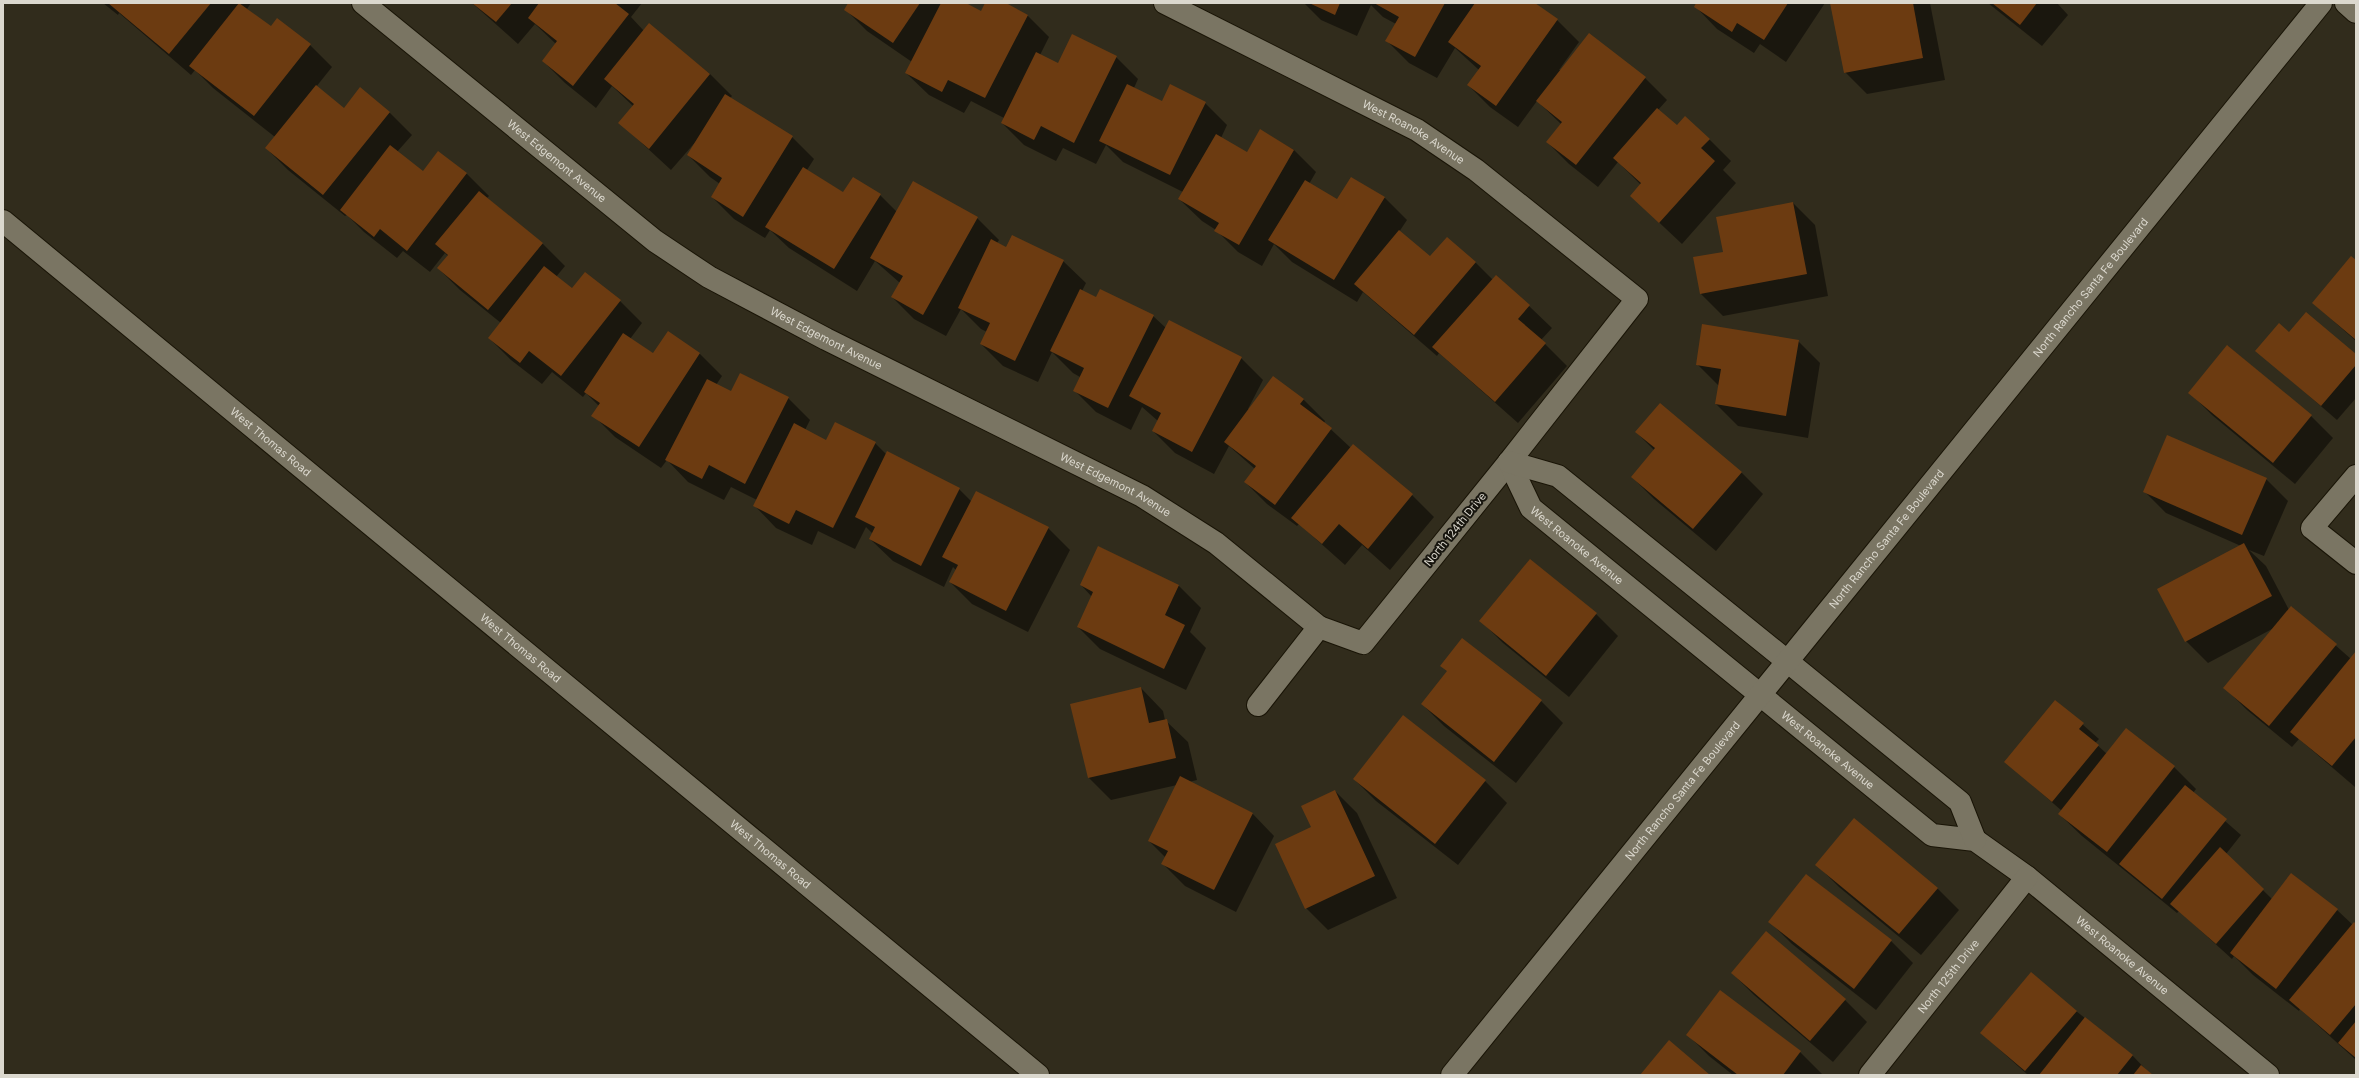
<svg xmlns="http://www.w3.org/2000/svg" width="2359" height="1078" font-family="Inter,sans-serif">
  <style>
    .shadow { fill: #0007 }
    .building { fill: #6c3b11 }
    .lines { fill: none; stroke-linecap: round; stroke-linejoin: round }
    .minor-casing { stroke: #191406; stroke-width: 24 }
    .tertiary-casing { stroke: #191406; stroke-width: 24 }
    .minor { stroke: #7a7563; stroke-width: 22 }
    .tertiary { stroke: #7a7563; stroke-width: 22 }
    .labels { text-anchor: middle; stroke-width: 4; stroke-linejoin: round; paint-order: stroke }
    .street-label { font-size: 11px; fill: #dbd8ce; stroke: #17150e }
  </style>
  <rect width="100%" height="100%" fill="#312c1c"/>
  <g class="shadow">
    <path d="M103,3H251L247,9L271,28L310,45L332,67L316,87L344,109L360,89L390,113L412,135L397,152L423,172L438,153L467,174L489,196L487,198L543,244L565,266L556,277L572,289L620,301L642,323L630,339L654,354L668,333L700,354L722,376L716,385L732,392L788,398L810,420L805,430L826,441L875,443L887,455L959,489L972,502L1048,528L1070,550L1028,632L972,604L950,582L956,570L953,567L944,587L893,561L870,539L873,534L866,527L855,549L818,531L812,545L776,528L754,505L757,500L731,487L724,500L688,482L667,460L661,468L615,437L593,415L599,406L586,393L583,397L552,372L542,384L511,360L489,338L501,323L460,290L438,268L448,256L445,253L430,272L403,251L397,258L364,232L347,215L345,216L288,170L266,148L275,137L213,88L195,70L191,75L119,13L118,15Z"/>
    <path d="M472,3H642L631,17L644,31L649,25L710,74L732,96L730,98L792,137L814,159L807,170L844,193L880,195L897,212L977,218L999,240L997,243L1007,248L1063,261L1086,283L1082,291L1097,298L1153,316L1166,328L1241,358L1263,380L1248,409L1303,399L1325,421L1324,423L1351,448L1353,446L1412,495L1434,517L1390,570L1362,545L1345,565L1299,524L1297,526L1267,504L1245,482L1255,469L1229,446L1214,474L1175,453L1153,431L1158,421L1142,407L1131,430L1096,412L1074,390L1080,377L1073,373L1052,352L1038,382L1003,366L981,344L987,332L981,329L961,309L946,336L914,319L892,297L900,283L875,261L857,291L789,248L770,230L765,238L734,219L712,197L720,184L710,177L688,155L698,139L671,170L620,123L633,106L612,86L596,108L565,83L543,61L556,44L535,24L518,44Z"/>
    <path d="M849,3H964L981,12L986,3H1003L1027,15L1049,37L1040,55L1058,64L1116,57L1138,79L1134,88L1162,102L1205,103L1227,125L1221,138L1247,153L1260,130L1294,150L1316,172L1309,184L1338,201L1352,178L1385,198L1407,220L1399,232L1430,258L1475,262L1493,280L1529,306L1552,328L1541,340L1567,366L1518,423L1439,353L1437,356L1363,292L1357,302L1292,262L1274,244L1262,266L1238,252L1216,230L1202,221L1179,199L1183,192L1123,162L1106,145L1096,164L1063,148L1056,161L1024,145L1002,123L1004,118L971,101L964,113L929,95L906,73L912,62L867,31L845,9Z"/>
    <path d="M1304,3H1533L1557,20L1579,42L1559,70L1645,78L1667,100L1658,110L1677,127L1709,139L1731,161L1723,170L1736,183L1682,244L1631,196L1641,185L1618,162L1598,187L1569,164L1547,142L1561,124L1537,101L1518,127L1490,107L1468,85L1479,70L1455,48L1437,78L1409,63L1386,40L1396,24L1383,17L1371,5L1357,36L1321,20Z"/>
    <path d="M1697,3H1825L1786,62L1760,44L1754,53L1717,29L1695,6Z"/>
    <path d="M1831,3H1930L1945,80L1867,94L1845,72Z"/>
    <path d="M1988,3H2057L2068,15L2042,46Z"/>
    <path d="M1793,203L1815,225L1828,296L1723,316L1701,294L1724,253Z"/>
    <path d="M2356,261V341L2313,303Z"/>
    <path d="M2289,333L2356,355V398L2337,420L2257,351Z"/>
    <path d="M1798,341L1820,363L1808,438L1738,426L1716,404L1719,386L1697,364Z"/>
    <path d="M2228,346L2311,416L2333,438L2295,484L2212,415L2190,393Z"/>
    <path d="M1636,432L1741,472L1763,494L1716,551L1654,499L1632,477L1654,450Z"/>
    <path d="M2266,479L2288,501L2264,556L2249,550L2266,566L2289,610L2292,607L2351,659L2356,653L2355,787L2299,739L2292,747L2247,710L2225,688L2274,628L2208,663L2186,641L2241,546L2166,513L2144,491Z"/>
    <path d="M1099,547L1179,586L1201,608L1190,632L1206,648L1186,690L1100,649L1078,627L1092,597L1081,585Z"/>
    <path d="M1596,614L1618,636L1569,697L1503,643L1481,621Z"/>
    <path d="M1462,639L1541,701L1563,723L1516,783L1444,726L1422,704L1448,671Z"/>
    <path d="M1141,688L1163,711L1165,720L1188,742L1197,780L1189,782L1252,813L1274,836L1236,912L1185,886L1163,864L1166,858L1149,841L1177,785L1111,800L1089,778Z"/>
    <path d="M2056,701L2099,739L2095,743L2107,754L2126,730L2174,767L2196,789L2193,793L2241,835L2226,854L2272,899L2292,874L2337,910L2353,925H2356V1060L2300,1009L2299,1011L2253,975L2234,956L2232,959L2179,911L2177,913L2082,836L2059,814L2062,811L2006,762Z"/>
    <path d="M1354,779L1485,781L1507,803L1458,865L1376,801Z"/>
    <path d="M1335,791L1357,813L1397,898L1328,930L1306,908L1312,828Z"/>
    <path d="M1817,865L1937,888L1959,910L1921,955L1839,887Z"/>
    <path d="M1807,875L1891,941L1913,963L1876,1010L1792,944L1770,922Z"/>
    <path d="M1732,973L1845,1000L1867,1022L1833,1062L1754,995Z"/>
    <path d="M2076,1011L2132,1055L2151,1075H2028L1981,1033Z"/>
    <path d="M1687,1034L1800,1052L1822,1074L1733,1075L1709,1056Z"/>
  </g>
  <g class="building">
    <path d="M108,3H211L169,54Z"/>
    <path d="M239,3L271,26L277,18L311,44L254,116L189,66Z"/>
    <path d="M472,3H512L496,22Z"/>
    <path d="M539,3H615L629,14L573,86L542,61L557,41L528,18Z"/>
    <path d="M848,3H920L893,43L844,10Z"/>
    <path d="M941,3H966L981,11L985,3H1006L1028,15L985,98L948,80L942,92L905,73Z"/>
    <path d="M1309,3H1340L1335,15Z"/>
    <path d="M1374,3H1445L1415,57L1385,41L1399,17Z"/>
    <path d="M1475,3H1535L1558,19L1496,106L1467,85L1481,66L1448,42Z"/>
    <path d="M1696,3H1788L1764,40L1737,23L1732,32L1694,7Z"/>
    <path d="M1830,3H1913L1923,58L1844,73Z"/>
    <path d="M1992,3H2037L2020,25Z"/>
    <path d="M649,23L710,74L649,149L618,123L634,104L604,79Z"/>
    <path d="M1589,33L1646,77L1576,165L1546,142L1562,122L1536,101Z"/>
    <path d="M1072,34L1117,56L1074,143L1041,126L1034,140L1001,123L1036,52L1058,63Z"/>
    <path d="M1127,84L1162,101L1170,84L1206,102L1170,175L1099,141Z"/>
    <path d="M316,85L344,108L360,87L390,112L323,195L265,148Z"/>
    <path d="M725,94L793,136L743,217L711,197L722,178L687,155Z"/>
    <path d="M1657,108L1677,125L1685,116L1710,139L1701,148L1715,161L1659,223L1630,196L1641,183L1613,158Z"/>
    <path d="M1260,129L1294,150L1239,245L1214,231L1219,223L1178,199L1216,134L1247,152Z"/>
    <path d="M390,145L423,171L438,151L467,173L407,251L380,229L374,237L340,210Z"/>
    <path d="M803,167L843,192L853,177L881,194L834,269L765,227Z"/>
    <path d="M1351,177L1385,197L1334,280L1268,240L1305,180L1337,199Z"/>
    <path d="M913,181L978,217L923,315L891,297L903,276L870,258Z"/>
    <path d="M479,191L543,243L488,310L437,268L448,255L435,244Z"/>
    <path d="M1793,202L1807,274L1700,294L1693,257L1723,252L1716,217Z"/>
    <path d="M1399,230L1430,256L1447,237L1476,262L1414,335L1354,284Z"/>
    <path d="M1012,235L1064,260L1015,361L980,344L990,323L958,308L991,239L1006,247Z"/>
    <path d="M2351,256L2356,260V340L2312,303Z"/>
    <path d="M544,266L572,288L585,272L621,300L561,376L529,351L520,363L488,338Z"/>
    <path d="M1496,275L1530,305L1518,319L1546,343L1495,402L1432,347Z"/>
    <path d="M1080,289L1096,297L1100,289L1154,315L1108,408L1073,391L1084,368L1050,351Z"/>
    <path d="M2306,312L2356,354V365L2321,406L2255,351L2279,323L2289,332Z"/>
    <path d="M1169,320L1242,357L1192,452L1152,431L1161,413L1129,396Z"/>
    <path d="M1702,324L1799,340L1786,416L1715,404L1721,369L1696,365Z"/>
    <path d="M668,331L700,353L639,447L591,416L600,403L584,392L623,333L653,353Z"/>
    <path d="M2227,345L2312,415L2273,463L2188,393Z"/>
    <path d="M740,373L789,397L745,484L709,465L702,479L665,460L707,379L731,391Z"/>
    <path d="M1273,376L1304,399L1300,404L1332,428L1275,505L1244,482L1256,466L1224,442Z"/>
    <path d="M1660,403L1742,472L1693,529L1631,477L1655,448L1635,432Z"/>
    <path d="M835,422L876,442L833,528L796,510L789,524L753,506L794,423L826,440Z"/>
    <path d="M2167,435L2267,478L2242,535L2143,492Z"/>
    <path d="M1353,444L1413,494L1368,549L1339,524L1322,544L1291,518Z"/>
    <path d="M887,451L960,488L921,566L869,539L875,527L855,517Z"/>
    <path d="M976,491L1049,527L1006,611L949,582L958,565L942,557Z"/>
    <path d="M2244,543L2272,596L2185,642L2157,589Z"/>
    <path d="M1098,546L1179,585L1165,615L1185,625L1164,669L1077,627L1093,592L1080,585Z"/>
    <path d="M1530,559L1597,613L1546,676L1479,621Z"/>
    <path d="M2291,606L2337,644L2269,726L2223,688Z"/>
    <path d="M1462,638L1542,700L1494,762L1421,704L1447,671L1440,666Z"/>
    <path d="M2356,651V737L2332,766L2290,732Z"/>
    <path d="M1141,687L1149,723L1167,719L1176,758L1088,778L1070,704Z"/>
    <path d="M2055,700L2084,723L2079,729L2099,745L2052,802L2004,762Z"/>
    <path d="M1403,715L1486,780L1435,844L1353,779Z"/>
    <path d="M2126,728L2175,766L2107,852L2058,814Z"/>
    <path d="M1180,776L1253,813L1214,890L1161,864L1168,851L1148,841Z"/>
    <path d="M2185,785L2227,819L2162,899L2119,864Z"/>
    <path d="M1335,790L1375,876L1305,909L1275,844L1311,827L1301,806Z"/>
    <path d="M1854,818L1938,888L1899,934L1815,865Z"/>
    <path d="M2220,847L2264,889L2216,944L2170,904Z"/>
    <path d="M2291,873L2338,909L2276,989L2230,953Z"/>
    <path d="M1806,874L1892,940L1854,989L1768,922Z"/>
    <path d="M2354,922L2356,924V1004L2330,1035L2289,1000Z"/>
    <path d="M1766,931L1846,999L1810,1041L1731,973Z"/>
    <path d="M2031,972L2077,1011L2025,1071L1980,1033Z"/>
    <path d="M1720,990L1801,1051L1783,1075H1738L1686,1035Z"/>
    <path d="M2085,1017L2133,1055L2117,1075H2039Z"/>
    <path d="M2356,1021V1058L2338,1043Z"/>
    <path d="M1669,1040L1710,1075H1640Z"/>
    <path d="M2141,1065L2153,1075H2133Z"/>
  </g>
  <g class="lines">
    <g class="minor-casing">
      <g id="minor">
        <path id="s1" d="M363,3L655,241L709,277L826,339L1142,496L1216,543L1319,627"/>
        <path id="s2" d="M1165,3L1417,130L1476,170L1637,299L1509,462L1363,643L1319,627L1258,705"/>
        <path d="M2346,3L2356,12"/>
        <path id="s3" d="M3,221L1038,1075"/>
        <path id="s4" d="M1509,462L1531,508L1932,835L1975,840L2027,877L2268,1075"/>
        <path d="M1509,462L1558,476L1787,661L1960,802L1975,840"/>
        <path d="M2356,476L2312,528L2356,563"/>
        <path id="s5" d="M1870,1075L2027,877"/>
      </g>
    </g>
    <g class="tertiary-casing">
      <g id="tertiary">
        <path id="s6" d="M1452,1075L2321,3"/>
      </g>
    </g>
    <use href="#minor" class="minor"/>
    <use href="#tertiary" class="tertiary"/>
  </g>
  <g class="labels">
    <g class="street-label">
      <text dy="4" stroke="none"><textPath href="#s2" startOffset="280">West Roanoke Avenue</textPath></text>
      <text dy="4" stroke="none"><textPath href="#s1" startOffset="250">West Edgemont Avenue</textPath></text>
      <text dy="4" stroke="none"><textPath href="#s6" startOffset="1014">North Rancho Santa Fe Boulevard</textPath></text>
      <text dy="4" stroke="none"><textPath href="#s1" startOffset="574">West Edgemont Avenue</textPath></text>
      <text dy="4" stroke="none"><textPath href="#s3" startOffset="347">West Thomas Road</textPath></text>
      <text dy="4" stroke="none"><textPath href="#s1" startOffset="898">West Edgemont Avenue</textPath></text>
      <text transform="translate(1455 529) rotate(-51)" y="4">North 124th Drive</text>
      <text dy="4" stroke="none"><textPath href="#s6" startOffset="690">North Rancho Santa Fe Boulevard</textPath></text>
      <text dy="4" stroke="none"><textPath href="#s4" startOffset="110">West Roanoke Avenue</textPath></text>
      <text dy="4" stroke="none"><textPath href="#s3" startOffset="671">West Thomas Road</textPath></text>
      <text dy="4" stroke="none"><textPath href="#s4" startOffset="434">West Roanoke Avenue</textPath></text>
      <text dy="4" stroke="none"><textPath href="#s6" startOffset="366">North Rancho Santa Fe Boulevard</textPath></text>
      <text dy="4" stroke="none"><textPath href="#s3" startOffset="995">West Thomas Road</textPath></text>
      <text dy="4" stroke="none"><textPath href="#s4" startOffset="799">West Roanoke Avenue</textPath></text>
      <text dy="4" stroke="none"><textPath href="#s5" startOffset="126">North 125th Drive</textPath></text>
    </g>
  </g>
  <rect width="2359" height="1078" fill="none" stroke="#dbd8ce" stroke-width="8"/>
</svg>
